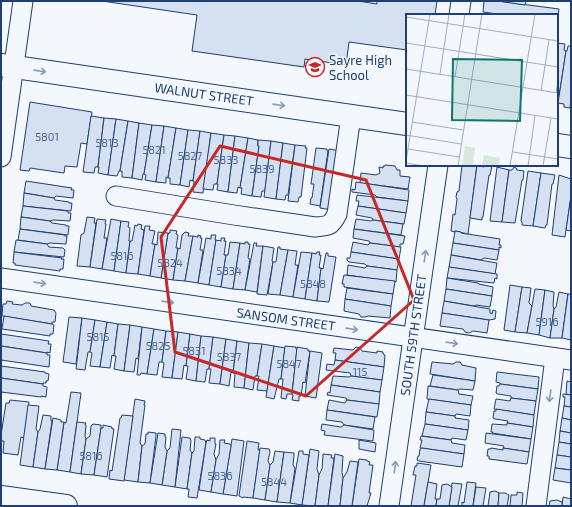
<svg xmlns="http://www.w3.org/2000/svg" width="572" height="507" font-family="'Exo 2',sans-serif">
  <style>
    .building { fill: #d5e0f0; stroke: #1d3f73 }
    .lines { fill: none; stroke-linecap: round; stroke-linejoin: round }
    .minor-casing { stroke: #1d3f73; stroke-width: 21 }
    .major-casing { stroke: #1d3f73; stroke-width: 24 }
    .minor { stroke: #f4f7fb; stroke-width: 19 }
    .major { stroke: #f4f7fb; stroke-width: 22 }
    .oneway { stroke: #889bb7 }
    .marked { fill: none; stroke: #c62828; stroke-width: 3; stroke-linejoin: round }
    .labels { text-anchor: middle; stroke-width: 3; stroke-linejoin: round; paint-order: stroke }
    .number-label { font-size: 11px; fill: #4b6792 }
    .poi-label { font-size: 13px; fill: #1d3f73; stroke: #f4f7fb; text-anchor: start }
    .street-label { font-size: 13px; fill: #1d3f73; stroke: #f4f7fb }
    .inset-road { fill: none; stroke: #9eadc5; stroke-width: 1 }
    .view { fill: #0f766e; fill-opacity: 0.15; stroke: #0f766e; stroke-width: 2 }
    .inset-edge { fill: none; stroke: #1d3f73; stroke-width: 2 }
  </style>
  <rect width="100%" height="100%" fill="#f4f7fb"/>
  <g class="building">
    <path d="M102,1H358L377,4V1H437L435,15H407V50L349,42L346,65L305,59L304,67L192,51L197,15Z"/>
    <path d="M484,1H498L559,9L557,24V15H504L483,12Z"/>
    <path d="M498,1H526L525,5Z"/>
    <path d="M557,43L565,44L564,50L566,51L558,103Z"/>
    <path d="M568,46H571V99L570,108L564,107V104L558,103L566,51H567Z"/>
    <path d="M30,102L92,112L87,144L81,143L77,167L65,166L64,173L30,168L29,171L20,170Z"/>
    <path d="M91,116L104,118L98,167H95L94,173L83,172Z"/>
    <path d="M104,118L116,119L108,175L98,173L99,167H98Z"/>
    <path d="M116,119L128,121L120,171H119L117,176L108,175Z"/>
    <path d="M128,121L139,123L132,178L122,177V171H120Z"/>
    <path d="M139,123L152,125L144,174H143L142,180L132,178Z"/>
    <path d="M152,125L164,126L156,182L145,180L146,175L144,174Z"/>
    <path d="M164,126L176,128L168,178L166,177V183L156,182Z"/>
    <path d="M176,128L188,130L180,185L170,184V178H168Z"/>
    <path d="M188,130L200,131L193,181L190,180L189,187L180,185Z"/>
    <path d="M200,131L211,133L203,193L193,192L194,181H193Z"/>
    <path d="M211,133L224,135L217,184H214L213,190L203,189Z"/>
    <path d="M224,135L235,136L228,192L217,190L218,184H217Z"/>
    <path d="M235,136L248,138L240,188L238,187L237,193L228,192Z"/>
    <path d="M248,138L258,140V146H259L252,196L241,194L242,188H240Z"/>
    <path d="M258,140L271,141L265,191H262L261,197L252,196L259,146H258Z"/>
    <path d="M271,141L283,143L276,199L264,197Z"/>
    <path d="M283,143L295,145L288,195H286L285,200L276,199Z"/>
    <path d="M295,145L306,146L305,148H307L301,197H299L298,202L288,201Z"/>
    <path d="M316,148L327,149V151H328L320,206L310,204L311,198H312L314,184H311Z"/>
    <path d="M329,149L340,151L332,210L320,208Z"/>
    <path d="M385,165L395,166L397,170H400V176L410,177L408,189L360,183L361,173L376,175L380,173L379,167L383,168V166H385Z"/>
    <path d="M462,165H477L468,234L455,231V232L451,231L453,214L455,215L457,199L456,197L457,192L459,191Z"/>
    <path d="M477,165L484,167L485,165L492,166L490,175H489L483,217H482V220L470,218Z"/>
    <path d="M497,167L509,170L502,222L490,221Z"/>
    <path d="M514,167L516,168L517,170L524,171L523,180H522L515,223L502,222L509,170H512Z"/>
    <path d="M528,171L541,173L533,226L522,225V222L521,221Z"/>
    <path d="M541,173L555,175L553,184H552L547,225H546L545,228L533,226Z"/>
    <path d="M559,175L571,179V196L565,237L552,235Z"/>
    <path d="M26,181L72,188L71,190H74L73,198L56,196L54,198L24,193Z"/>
    <path d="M356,182L409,190L408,201L377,197L375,195L352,192V189L355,190Z"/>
    <path d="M24,193L54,198L55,200L69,202V203H72L71,211L23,206Z"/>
    <path d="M357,195L408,201L406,213L358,206L359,201H356Z"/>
    <path d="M571,196V231L566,230Z"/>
    <path d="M23,206L68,211V213H71L70,221L53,220L50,221L21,217Z"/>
    <path d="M358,206L406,213L404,224L373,220L372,218L356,215Z"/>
    <path d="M21,217L50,221L52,223L66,225V226H69L68,235L20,229Z"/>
    <path d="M87,217L95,218L94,223H96L90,267L77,266L81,235L84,233Z"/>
    <path d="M97,219L106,220L105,224H106L104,238H107L102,269L90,267Z"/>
    <path d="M111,219L121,221L114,271L102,269Z"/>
    <path d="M356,219L371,221L373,220L403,224L401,235L354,229Z"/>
    <path d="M121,221L129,222L128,227L130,228L129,241H130L126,273L114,271Z"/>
    <path d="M138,224L142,225L141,229L144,230L138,274L126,273L130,241H132L135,225L137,226Z"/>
    <path d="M145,226H150L149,230L155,231L152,244H155L150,276L138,274Z"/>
    <path d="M20,229L65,235V236H67L66,244L50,243L47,244L18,240Z"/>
    <path d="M354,229L405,236L403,244H400V247L370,243L369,241L353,238Z"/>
    <path d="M170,230L177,231L176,234L178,235L176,248H178L173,280L161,278L168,233H170Z"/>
    <path d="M455,231L461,232V233L500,239L499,245H501V248L499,247V250L453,243Z"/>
    <path d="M158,232L168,233L161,278L150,276L155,244L157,245Z"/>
    <path d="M185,232L189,233L188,236H193L185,281L173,280L178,248L180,249L182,235Z"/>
    <path d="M198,235L201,236L200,238H202L200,250H203L198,283L185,281L193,236L198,237Z"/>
    <path d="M211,235H216L215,240H216L209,285L198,283L206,238L211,239Z"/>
    <path d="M221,238H225L224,241H226L224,255H226L221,287L209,285L216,240L221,241Z"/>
    <path d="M16,240L47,244L49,247L63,248L65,250L64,257L14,252Z"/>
    <path d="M230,242L240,243L233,289L221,287L226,255H228Z"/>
    <path d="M245,242H248V244H250L248,258L250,259L245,290L233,289L240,243L245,244Z"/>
    <path d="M353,242L368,245L370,243L401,247L399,259L351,252Z"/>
    <path d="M254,243H257L256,246H263L257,292L245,290Z"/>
    <path d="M453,243L499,250L497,260L484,258L481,260L451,255Z"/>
    <path d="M263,246L274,248L272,261L273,262L267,295L257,294Z"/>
    <path d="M278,247H280V249L288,250L280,295L268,294L273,262H276Z"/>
    <path d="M288,250L297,251L295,265H298L293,297L280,295Z"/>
    <path d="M14,252L62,258L61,259H64L63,269H60V271L15,265V263H13Z"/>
    <path d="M301,252L312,253L305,299L293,297Z"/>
    <path d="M317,252H320L319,255H321L319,268H321L317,301L305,299L312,253L316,254Z"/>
    <path d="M351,252L399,259L397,270L367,266L365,264L349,262L347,260V258H350Z"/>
    <path d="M326,253H328V256L336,257L329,302L317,301L321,268L323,269Z"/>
    <path d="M451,255L497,263L495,274L449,267Z"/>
    <path d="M348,265L365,268L367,266L397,270L396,282L347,275Z"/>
    <path d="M449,267L497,274V279L495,278L494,283L447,278Z"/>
    <path d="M344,275L395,281L393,294L344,287V284H342Z"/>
    <path d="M447,278L478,283L479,284L493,287L492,296L446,289Z"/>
    <path d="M510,285L522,287L515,332L504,330Z"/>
    <path d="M522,287L531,288L529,303L532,306L527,333L515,332Z"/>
    <path d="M347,288L393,294L391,306L345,299Z"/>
    <path d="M446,289L492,296L490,307L476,305L474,306L444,301Z"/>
    <path d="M535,289L545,290L539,335L527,333Z"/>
    <path d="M545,290L554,292L553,306L554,309L550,338L539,335Z"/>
    <path d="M559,292L568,294L562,338H550L554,309L556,307Z"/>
    <path d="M568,294H571V340L562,338Z"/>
    <path d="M345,299L391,306L390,318L368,316L365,317H361L359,314L344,311Z"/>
    <path d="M7,301L13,302L12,304L22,305L25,303H30L31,306L54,310L56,313L55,322H52V324L2,316L3,304H6Z"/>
    <path d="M444,301L490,309V313L492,314L493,310L496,311L495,319L489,320L442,313Z"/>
    <path d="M442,313L489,320L487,333L473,331L469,333L465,332L463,329L440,326Z"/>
    <path d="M4,316L52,324L54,325L53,334H50V336L2,329Z"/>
    <path d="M69,317L82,318L76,364L63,362Z"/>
    <path d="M82,318L95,320L90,352H88L85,370L76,369Z"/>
    <path d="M95,320L107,322L100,367L90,366L92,353L90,352Z"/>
    <path d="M107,322L118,324L114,356L112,355L110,368L100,367Z"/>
    <path d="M118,324L130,325L124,371L114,369L116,356H114Z"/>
    <path d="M130,325L142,327L138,359L136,358L134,372L124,371Z"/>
    <path d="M142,327L154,329L147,374L141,373L140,375H137Z"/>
    <path d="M154,329L166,331L162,362H159L157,375L147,374Z"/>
    <path d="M166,331L178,332L172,378L162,377L164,363L162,362Z"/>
    <path d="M178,332L190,334L186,366L184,365L182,379L172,378Z"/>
    <path d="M1,334L49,341L48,344H51L50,353L47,352V353L1,346Z"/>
    <path d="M190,334L201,336L196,381L186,379L188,366H186Z"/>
    <path d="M201,336L213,337L209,369H207L205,382L196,381Z"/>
    <path d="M213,337L226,339L220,384L209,383L211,369H209Z"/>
    <path d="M226,339L237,341L233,373L231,372L229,386L220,384Z"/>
    <path d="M237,341L249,343L244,388L234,387L235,373H233Z"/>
    <path d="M249,343L262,344L257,376H255L253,390L244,388Z"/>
    <path d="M262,344L274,346L267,391L257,390L259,376H257Z"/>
    <path d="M1,346L47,353V355H50L49,367L1,360Z"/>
    <path d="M274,346L285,348L281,379H279L274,399L266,397Z"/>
    <path d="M285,346L296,347V349H297L292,394H287L286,399L281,398L283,379H281Z"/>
    <path d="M297,347L308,349V351H310L305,383L303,382L301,396H299V401L292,400L293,395L292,394Z"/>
    <path d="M356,347L360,348L362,351L377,353V351L383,352V354L385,355L384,367L335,360L336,353H333L334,348L353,350Z"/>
    <path d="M310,351L322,353L316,398L305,396Z"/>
    <path d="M335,360L384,367L382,380L351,376L350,373L326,370L327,364L334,365Z"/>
    <path d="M432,362L453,364L456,362H460L462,365L476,368L475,381L430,374Z"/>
    <path d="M1,366L45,372V373L49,374L48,381H46V383H43V384L1,378Z"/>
    <path d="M497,372L539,377L538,389L500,384V383L496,382Z"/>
    <path d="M433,375L475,381L473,390L460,389L458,390L430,386Z"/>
    <path d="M333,376L349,377L351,376L382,380L380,392L331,385Z"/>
    <path d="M1,378L43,384V386L47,387L46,397L41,396V397L1,392Z"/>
    <path d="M567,381L571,382V395L566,394Z"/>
    <path d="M500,384L538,389L536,401L511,398V396L498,394L496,393L497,386H499Z"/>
    <path d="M331,385L380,392L379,404L347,400L346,398L327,395L328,392L330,393Z"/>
    <path d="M428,386L458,390L459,394L473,396L471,405L427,399Z"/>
    <path d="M71,392L81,393L70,472L57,470L64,422L66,423Z"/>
    <path d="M563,394L571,395V407L564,406L565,397H563Z"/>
    <path d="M511,398L536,401L534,415L494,409L496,399L510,401Z"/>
    <path d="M135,399L145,401L144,405H145L140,443L142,446L138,482L124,480Z"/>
    <path d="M429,399L471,405L470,416L456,414L455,416L426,412Z"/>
    <path d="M10,400L29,402L24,438L21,437L18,455L3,453L4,441H1V435L6,403H9Z"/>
    <path d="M329,400L345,403L347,400L379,404L377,417L327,410Z"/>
    <path d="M28,405L39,406L36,429L38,432L33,467L20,465Z"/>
    <path d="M564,406L571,407V420L562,418Z"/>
    <path d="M496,409L534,415L533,427L507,423L508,421L495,419L493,418L494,411H496Z"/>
    <path d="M327,410L375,417L373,429L344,425L342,422L326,420Z"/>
    <path d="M426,412L455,416V418L469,420L468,430L425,424Z"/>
    <path d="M43,415L51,416V421H52L45,469L33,467L38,432L40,429Z"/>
    <path d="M122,415L133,416L124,481L109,479L110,470L112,471L120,418H121Z"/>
    <path d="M53,418L61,420V422H64L57,470L45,469Z"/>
    <path d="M562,418L571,420V433L560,431Z"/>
    <path d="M77,422L86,423L85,425H86L85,436L86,439L81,474L70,472Z"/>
    <path d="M507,423L533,427L531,439L492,433L493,432H491L492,424L507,425Z"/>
    <path d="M93,424L101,425V428L94,475L81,474L86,439L90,436L91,426Z"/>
    <path d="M322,424L341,427L344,425L374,430L373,441L324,435L325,431L321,430Z"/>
    <path d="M425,424L468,430L466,440L452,438L451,440L422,436Z"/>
    <path d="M103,425L112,427V429H114L107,477L94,475L101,428H103Z"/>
    <path d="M172,429L181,430L175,487L162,485L167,451L170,448Z"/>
    <path d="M560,431L571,433V444L559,442Z"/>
    <path d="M148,432L156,433V436L150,483L138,482L142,446L145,444L146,434H148Z"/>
    <path d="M158,433L165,434V437H166L165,447L167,451L162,485L150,483Z"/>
    <path d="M486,433L531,439L529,452L503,448L504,446L485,443Z"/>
    <path d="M421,436L451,440L452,443L465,445L464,454L420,448L422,440H420Z"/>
    <path d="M182,437L190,438L191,441L190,450L192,453L187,489L175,487Z"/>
    <path d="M195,437H200V439L205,440L206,443L197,498L188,497L189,489H187L192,453L194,451Z"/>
    <path d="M210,438H215V444H216L214,454L216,460L211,492L199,490L206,443L207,440L210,441Z"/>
    <path d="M232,439L244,441L237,496L223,494Z"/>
    <path d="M220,440H225L224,443L230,444L231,446L223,494L211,492L216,460L219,454Z"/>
    <path d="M359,440L376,443L375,452L359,449Z"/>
    <path d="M247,441L259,443L258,450H260L253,498L243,497V498L239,496Z"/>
    <path d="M559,442L571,444V457L557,455Z"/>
    <path d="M260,448L269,449L270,452L268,461L270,465L265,500L253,498Z"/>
    <path d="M422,448L464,454L462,467L419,461L417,460L418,456H419L420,449Z"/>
    <path d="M491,448L503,450V448L529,452L527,464L489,459V456H487L488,449H491Z"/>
    <path d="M310,449L319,451L317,469L319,475L315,506L302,505Z"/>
    <path d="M275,451L284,452L277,502L265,500L270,465L273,462Z"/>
    <path d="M299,451H303V454L309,455L302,505L290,503Z"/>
    <path d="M284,452L294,453V455L293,465L295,468L290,503L277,502Z"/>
    <path d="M323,454L332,455L331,458H334L328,506H315L319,475L322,469Z"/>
    <path d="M335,454L343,456L342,472L343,478L340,506H328Z"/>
    <path d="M557,455L571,457V470L555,468Z"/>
    <path d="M359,459L367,460V461L370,462L369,465H373L369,493H371L367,506H352Z"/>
    <path d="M350,461L358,462L352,506H340L343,478L347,472Z"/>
    <path d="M417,463L431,465L424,506H411L416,475H413L415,466H417Z"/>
    <path d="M555,468L571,470V483L553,480Z"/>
    <path d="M428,482L437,484L435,499H437L436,506H424Z"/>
    <path d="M467,482L476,483L473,506H462V502L464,503Z"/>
    <path d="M452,483L462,484L458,506H449Z"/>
    <path d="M447,484L452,487L449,506H436L437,499H440L442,485Z"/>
    <path d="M476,487L486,488L483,506H486H473Z"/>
    <path d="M495,491L499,493L498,506H488L490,492Z"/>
    <path d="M517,492L523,493L522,506H510L511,495H517Z"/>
    <path d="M499,493H505L509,495L507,506H498Z"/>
    <path d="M563,497L571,499V506H562Z"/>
    <path d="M557,500L562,502V506H549L550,501Z"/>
  </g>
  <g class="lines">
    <g class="minor-casing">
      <g id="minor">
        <path d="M459,15L461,1"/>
        <path d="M1,157L23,1"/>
        <path d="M116,196L234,215L315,227C329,226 331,226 337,214L351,116"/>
        <path d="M1,278L571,360"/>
        <path d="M389,506L438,165"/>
        <path d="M536,506L555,358"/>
      </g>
    </g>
    <g class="major-casing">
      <g id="major">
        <path d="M1,65L407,124"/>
        <path d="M557,145L571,147"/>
        <path d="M1,497L66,506"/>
      </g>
    </g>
    <use href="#minor" class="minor"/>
    <use href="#major" class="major"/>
  </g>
  <defs><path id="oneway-shaft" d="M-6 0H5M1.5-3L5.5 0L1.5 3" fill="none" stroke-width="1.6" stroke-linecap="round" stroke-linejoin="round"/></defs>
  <g class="oneway">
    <use href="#oneway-shaft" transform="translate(40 71) rotate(8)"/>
    <use href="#oneway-shaft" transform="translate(279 105) rotate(8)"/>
    <use href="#oneway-shaft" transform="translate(425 256) rotate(-82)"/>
    <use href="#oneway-shaft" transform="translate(40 283) rotate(8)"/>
    <use href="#oneway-shaft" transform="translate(168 302) rotate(8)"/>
    <use href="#oneway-shaft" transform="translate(352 329) rotate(8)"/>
    <use href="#oneway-shaft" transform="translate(452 343) rotate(8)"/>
    <use href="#oneway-shaft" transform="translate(550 396) rotate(98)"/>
    <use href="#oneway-shaft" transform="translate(395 467) rotate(-82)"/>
  </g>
  <path class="marked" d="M220,146L366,180L414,300L306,396L175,352L161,237Z"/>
  <defs>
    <g id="school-ring" transform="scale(1)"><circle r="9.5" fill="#f4f7fb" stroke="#c62828" stroke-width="1.5"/><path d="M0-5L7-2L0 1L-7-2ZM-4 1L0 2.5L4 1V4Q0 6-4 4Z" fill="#c62828"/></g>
  </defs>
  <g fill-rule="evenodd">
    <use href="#school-ring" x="315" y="67"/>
  </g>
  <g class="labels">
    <g class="number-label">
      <text x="47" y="141">5801</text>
      <text x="107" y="147">5813</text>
      <text x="154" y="154">5821</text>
      <text x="190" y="160">5827</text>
      <text x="226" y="164">5833</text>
      <text x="262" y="173">5839</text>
      <text x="122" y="260">5816</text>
      <text x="170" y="267">5824</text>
      <text x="229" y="275">5834</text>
      <text x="313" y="288">5848</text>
      <text x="547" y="326">5916</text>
      <text x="98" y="341">5815</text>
      <text x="158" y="350">5825</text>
      <text x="194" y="355">5831</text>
      <text x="229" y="361">5837</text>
      <text x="289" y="368">5847</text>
      <text x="360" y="376">115</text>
      <text x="91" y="460">5816</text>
      <text x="220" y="480">5836</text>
      <text x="274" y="486">5844</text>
    </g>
    <g class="poi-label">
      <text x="329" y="65">Sayre High<tspan x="329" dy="15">School</tspan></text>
    </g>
    <g class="street-label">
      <text transform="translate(204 94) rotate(8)" y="5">WALNUT STREET</text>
      <text transform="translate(286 319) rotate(8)" y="5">SANSOM STREET</text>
      <text transform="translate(413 335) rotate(-82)" y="5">SOUTH 59TH STREET</text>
    </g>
  </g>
  <g transform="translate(406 14)">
    <rect width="152" height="152" fill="#f4f7fb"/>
    <path d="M59,132L69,134L67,152H56ZM78,141L94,144L93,152L76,151Z" fill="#d7e8df"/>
    <path class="inset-road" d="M0,3L152,27M0,29L152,53M0,55L152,79M34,60L43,0M49,63L59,0M135,77L143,26M150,79L152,67M0,81L152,105M6,108L57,116M0,121L55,130M2,135L53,143M107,138L152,145M0,147L24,0M0,149L17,152M52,152L76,0M104,152L129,0M122,152L129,101M137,152L145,104"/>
    <path class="view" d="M47,45L116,46L114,107L46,106Z"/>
    <rect width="152" height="152" class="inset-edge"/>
  </g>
  <rect width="572" height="507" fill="none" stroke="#1d3f73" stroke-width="4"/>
</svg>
